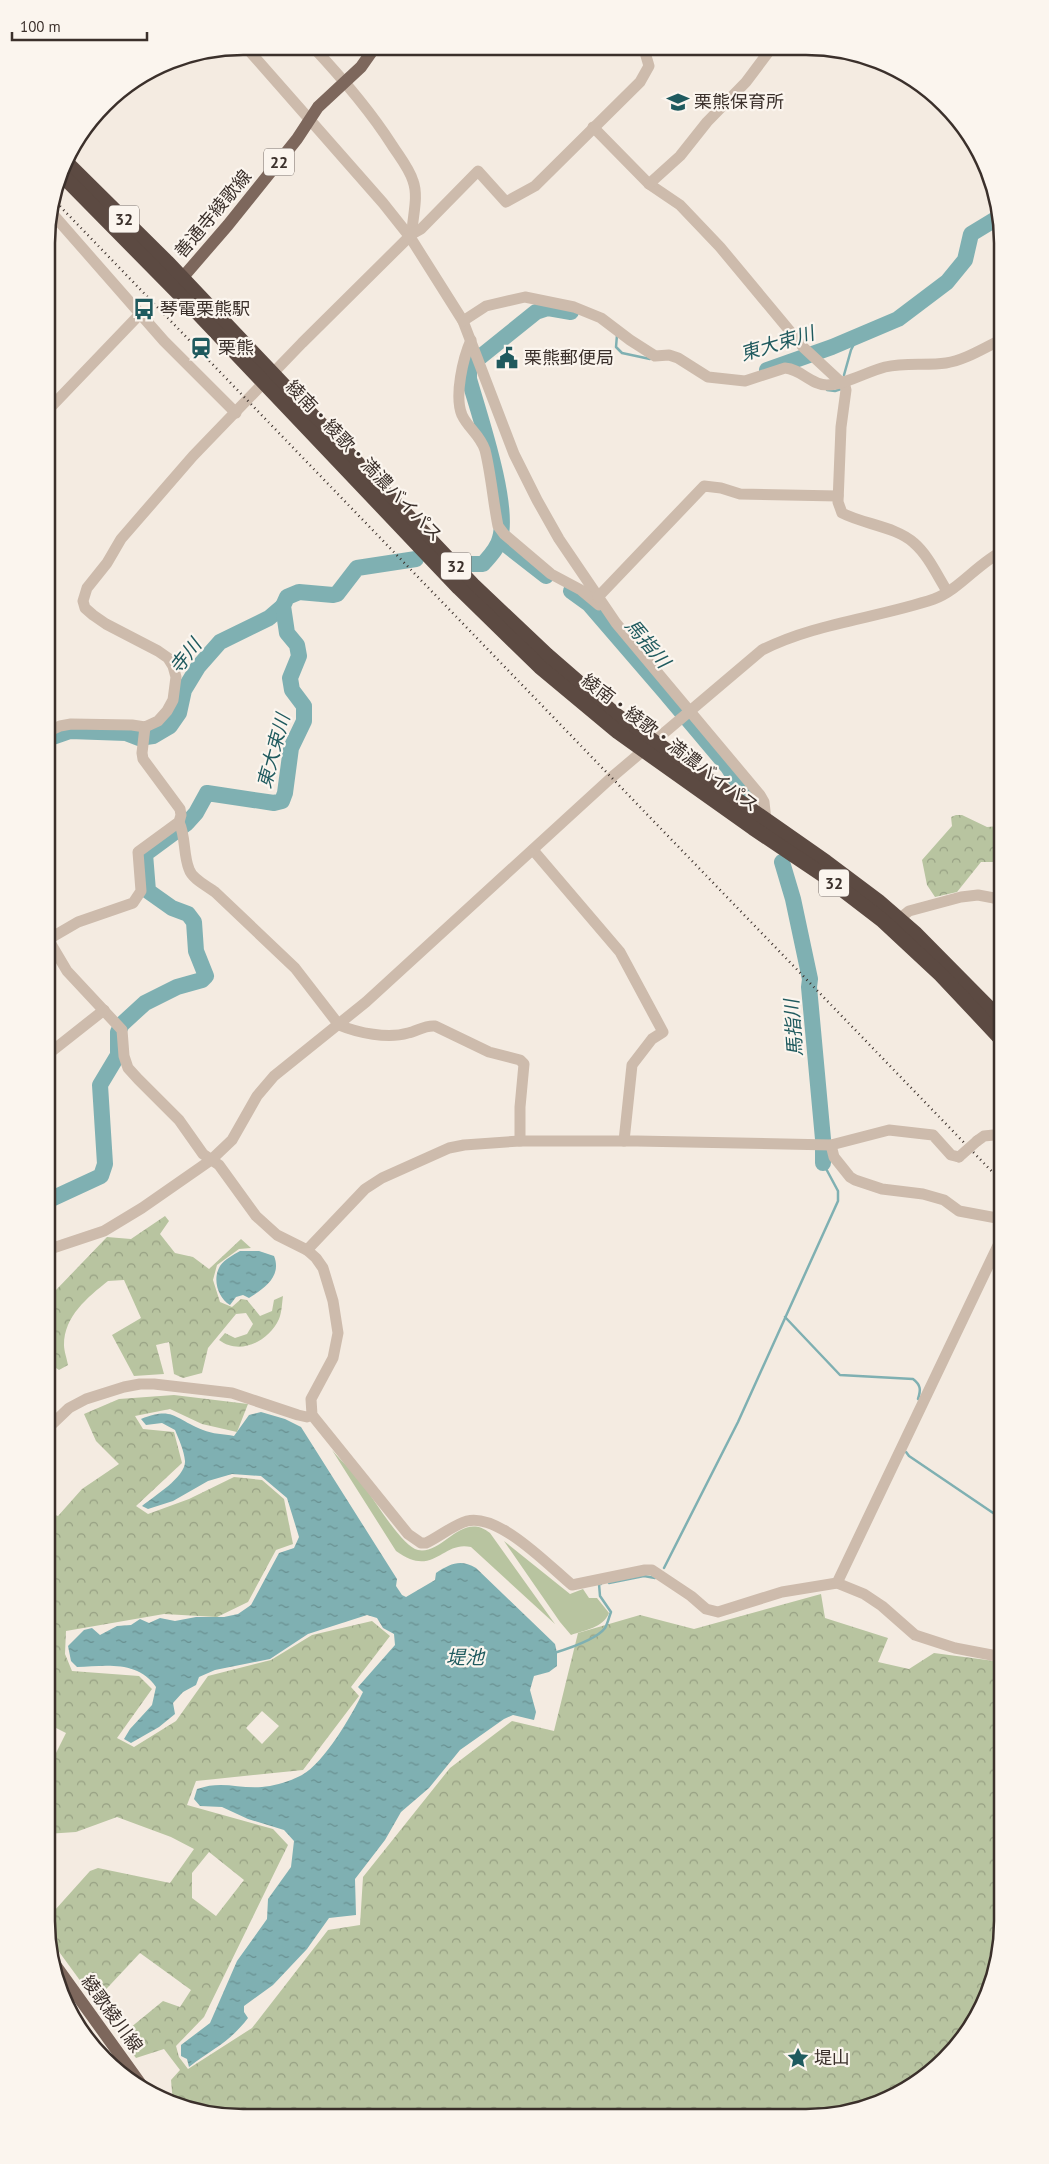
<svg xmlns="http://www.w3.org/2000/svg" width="1049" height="2164" font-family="'PT Sans','Noto Sans JP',sans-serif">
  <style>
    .grass { fill: #b8c4a0 }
    .forest { fill: url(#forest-crowns); fill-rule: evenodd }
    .water { fill: url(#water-ripples) }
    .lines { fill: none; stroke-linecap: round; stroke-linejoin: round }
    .stream { stroke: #7fb0b2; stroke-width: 2.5 }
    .river { stroke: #7fb0b2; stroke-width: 16 }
    .minor { stroke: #cdbbac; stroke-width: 11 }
    .major { stroke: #7d675c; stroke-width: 12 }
    .highway { stroke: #5c4a42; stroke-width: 15 }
    .rail { stroke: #3b302b; stroke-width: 2.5; stroke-dasharray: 1 4; stroke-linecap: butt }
    .minor-bridge { stroke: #cdbbac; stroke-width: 11 }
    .labels { text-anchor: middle; stroke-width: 4.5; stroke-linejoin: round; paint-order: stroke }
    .shield { fill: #fbf5ee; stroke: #756b66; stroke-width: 1 }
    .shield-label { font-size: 16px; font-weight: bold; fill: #3b302b }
    .poi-label { font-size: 18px; fill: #3b302b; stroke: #fbf5ee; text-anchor: start }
    .street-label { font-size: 18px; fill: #3b302b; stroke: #fbf5ee }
    .water-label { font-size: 19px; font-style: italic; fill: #1f5a5e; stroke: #fbf5ee }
    .rim { fill: none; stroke: #3b302b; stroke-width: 2.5 }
  </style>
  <defs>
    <pattern id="forest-crowns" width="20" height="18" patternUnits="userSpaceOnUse" patternTransform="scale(1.25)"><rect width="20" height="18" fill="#b8c4a0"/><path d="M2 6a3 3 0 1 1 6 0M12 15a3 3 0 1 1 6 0" fill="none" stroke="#97a083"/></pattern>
    <pattern id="water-ripples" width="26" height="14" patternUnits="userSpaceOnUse" patternTransform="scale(1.25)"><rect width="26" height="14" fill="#7fb0b2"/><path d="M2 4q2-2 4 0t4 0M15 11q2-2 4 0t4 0" fill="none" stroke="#699091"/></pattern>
  </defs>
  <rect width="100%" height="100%" fill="#f4ebe1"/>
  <g class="grass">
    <path d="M332,1450C341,1461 352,1470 360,1481C373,1497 401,1546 418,1550C443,1555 462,1510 490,1533L555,1624L471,1547C442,1540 434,1579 396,1551Z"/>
    <path d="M504,1541L570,1594L583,1589L589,1598H597L609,1613C603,1628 585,1630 571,1635L560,1622Z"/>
  </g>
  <g class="forest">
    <path d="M956,815H962L987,827L1000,826L1003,823V862H981L957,892L935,897L927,885L922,860L952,826L951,817Z"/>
    <path d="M165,1216L169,1221L160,1234L175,1253L193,1257L209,1269L241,1239L251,1248L239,1249L217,1265L213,1280L220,1302L232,1307L241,1299L247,1300L260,1316L272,1311L274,1300L283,1296C282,1302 282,1312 279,1319C269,1341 240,1356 219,1340L225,1333L235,1338L247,1334L253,1324L246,1313L236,1314L208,1348L202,1373L183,1378L174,1374L169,1342L156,1345L164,1374L134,1376L112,1335L141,1318L124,1280L108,1281C88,1297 64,1316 64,1345C64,1351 67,1359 68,1365L59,1370L47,1362V1314L51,1308L56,1290L107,1237L131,1239Z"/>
    <path d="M174,1395L248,1404L237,1432L202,1424L170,1409L135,1416L143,1429L174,1432L182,1463L136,1506L148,1514L189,1499L234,1477L262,1480L284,1499L293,1544L276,1550L248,1602L217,1617L164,1614L66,1631L65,1654L72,1671L139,1676L152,1689L117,1738L134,1747L176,1721L208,1676L271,1660L312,1635L372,1621L390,1636L351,1687L359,1696L303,1770L196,1781L187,1805L273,1829L288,1845L204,2017L176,2046L179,2057L188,2069L252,2028L328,1930L360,1925L363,1877L450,1768L512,1721L554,1731L578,1633L640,1615L694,1629L821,1594L825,1618L888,1638L878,1662L909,1669L934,1653L1002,1662V1934L988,1996L962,2041L915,2085L857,2111L806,2118L205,2114L173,2103L171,2080L180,2070L164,2049L136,2058L119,2037L163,2001L180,2007L191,1990L140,1953L95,2001L49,1938L46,1920L90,1871L98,1868L170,1883L194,1849L171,1837L117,1817L76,1832L46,1834V1755L56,1753L66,1733L46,1723V1690L55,1667L47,1659V1512L58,1516L82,1489L119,1464L96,1441L84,1414L119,1399ZM262,1711L279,1726L262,1744L246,1728ZM209,1852L244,1880L216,1916L192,1898V1873Z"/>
  </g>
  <g class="water">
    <path d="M240,1251H259L274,1256C282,1276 265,1288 249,1298L243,1295L236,1297L230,1305C218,1298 212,1279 220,1266C225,1259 233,1255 240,1251Z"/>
    <path d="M261,1412L285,1419L301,1427L397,1579L396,1586L402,1595L406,1597L435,1580L436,1573C451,1563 461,1559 476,1568L555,1644L557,1653V1666L549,1672L534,1676L530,1690L536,1712L534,1720L513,1715L504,1719L460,1750L429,1788L401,1812L385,1840L355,1879L356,1915L329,1918L307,1949L273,1985L244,2006V2012L248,2018C228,2044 213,2048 189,2067L187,2059L181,2056V2045L210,2023L237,1961L267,1919L268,1899L291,1867L294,1841L284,1830L248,1819L222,1807L200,1806L194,1799L197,1789C222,1780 238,1789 262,1787C274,1786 291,1781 302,1775C324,1763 352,1715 363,1692L358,1687L395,1645L394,1634L383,1628L377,1618L367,1615L308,1634L270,1659L215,1670L199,1677L196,1685L183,1692L173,1703L175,1714L159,1727L131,1743L124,1739L130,1729L152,1705L156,1687C138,1660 105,1666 77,1667L71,1661L68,1646L84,1630L92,1628L100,1635L117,1626L131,1625L140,1619L149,1623L160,1618L175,1621L196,1617H224L238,1614L251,1605L279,1553L294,1548L299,1537L287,1498L261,1476L232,1474L208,1481L173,1501L148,1509L142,1506C154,1496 186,1477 185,1461C184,1450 179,1440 175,1430L162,1423L146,1425L141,1419C174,1406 174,1419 203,1430C212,1434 224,1434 234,1436L249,1415Z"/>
  </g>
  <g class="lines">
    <g class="stream">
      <path d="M617,335L616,347L622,353L650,359"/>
      <path d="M844,375L851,350L858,336"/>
      <path d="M827,390L835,391L841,389"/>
      <path d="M785,1317L840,1375L913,1379C921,1385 921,1390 918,1399"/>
      <path d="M906,1452L909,1456L1002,1519"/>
      <path d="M664,1568L738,1422L838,1201V1191L823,1163"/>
      <path d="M609,1583L644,1576L655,1578"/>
      <path d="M554,1653C567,1649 597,1639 605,1628C608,1623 609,1617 611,1612L600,1596L599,1584H601"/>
    </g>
    <g class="river">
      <path d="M767,370L832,347L898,319L947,282L965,260L971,234L999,217"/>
      <path d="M500,540L546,576"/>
      <path d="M471,564H483C490,556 498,548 500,538C510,505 479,414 469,379V366L536,312L548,308L571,312"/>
      <path d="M571,591L589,604L664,691L728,767L745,793"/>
      <path d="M47,739L70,731L126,733L139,738L153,736L170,726L179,713L184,690L198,667L220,642L269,618L283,606"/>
      <path d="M782,862L793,899L810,979L809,987L823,1139V1163"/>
      <path d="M47,1201L101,1176L105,1164L100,1085L118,1055V1032L122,1024L145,1003L177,987L202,980L206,976L196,951L194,922L188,914L172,908L148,891L145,854L187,823L196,813L207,793L274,803L282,801L285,793L291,748L304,721V706L292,690L290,678L299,656L297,645L287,633L283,606L287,597L299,592L333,595L337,594L357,568L416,559"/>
    </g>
    <g class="minor">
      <path d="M245,46L383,203L410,237L463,321L514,454L537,500L559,539L616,623L760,795L764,802L766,820"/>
      <path d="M313,47C342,78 369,109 392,145C399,156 409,168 413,181C419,197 412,218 412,234"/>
      <path d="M593,127L649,184L680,205L720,247L804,348L845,386L846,390L841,427L838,502L842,513C863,524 897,527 914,543C928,555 937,575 947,591"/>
      <path d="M649,184L680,156L707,122L746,82L770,50"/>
      <path d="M50,211L164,341L236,413"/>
      <path d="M463,321L486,306L525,297L574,307L601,318L630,340L655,356L669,355L678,358L708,377L745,381L785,368C801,369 811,385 827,385C847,384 866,372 885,367C906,362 926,366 946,363C966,360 985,347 1003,339"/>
      <path d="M471,340C463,358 454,396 462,415C468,428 480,435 485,450C491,474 493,501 498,526L504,534L551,574L581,590L599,605"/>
      <path d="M48,410L140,314"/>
      <path d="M598,597L704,486L721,488L740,494L838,496"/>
      <path d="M47,732L60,726L71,724L132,725L145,727L158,721L167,711L173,700L176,677L173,666L168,658L158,651L106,624L93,615L85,608L83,601L87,588L107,563L121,539L193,456L302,343L412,234L421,229L478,171L506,202L535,186L640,82L649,66L644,49"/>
      <path d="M179,822C186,837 183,854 189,869C192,879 207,886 215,892L295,968L339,1025C358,1033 388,1039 408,1033C417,1031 425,1025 435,1026L489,1052L520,1060L524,1064L520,1107V1141"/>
      <path d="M533,850L620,952L663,1032L652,1039L632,1065L624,1141"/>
      <path d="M893,924L909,911L961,897L978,895L994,898L1003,904"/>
      <path d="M48,939L67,971L122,1030L124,1056L128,1068L138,1079L179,1120L203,1154L219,1165L256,1216L277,1235L307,1250L316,1258L323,1268L333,1301L338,1333L333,1358L311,1399L312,1415L408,1534L421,1543H426C439,1537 453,1525 467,1521C499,1513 549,1566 572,1585L645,1570H652L691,1596L706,1609L718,1612L782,1592L837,1583L864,1594L882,1606L915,1635L955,1648L1002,1657"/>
      <path d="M47,940L78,922L133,903L141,891L138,852L179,822L181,815L180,809L143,759L142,753L145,727"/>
      <path d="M47,1055L104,1010"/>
      <path d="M977,1141L984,1136L1003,1134"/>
      <path d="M831,1145L834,1157L850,1177L855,1180L882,1189L923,1194L944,1200L959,1211L1002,1219"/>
      <path d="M47,1250L104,1231L142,1208L211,1160L232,1140L257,1096L274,1076L366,1002L612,777L762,650C815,623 878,618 934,599C959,590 978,563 1003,551"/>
      <path d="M307,1250L365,1189L382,1178L449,1148L464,1145L520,1141H637L831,1145L889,1130L933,1135L951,1155L959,1157"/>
      <path d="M47,1429L69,1408L86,1399L124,1387L140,1384H154L232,1393L298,1415L307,1417L312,1415"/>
      <path d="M837,1583L1002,1237"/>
    </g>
    <g class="major">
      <path d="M177,284L228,225L297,139L318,107L361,67L375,47"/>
      <path d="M51,1959L145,2090"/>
    </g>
    <g class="highway">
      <path d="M65,161L167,262L473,585L547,655L616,715L826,862L878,901L916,934L1003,1022"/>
      <path d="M61,174L194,309L459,588L540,667L618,732L753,828L826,877L882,920L941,975L1003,1041"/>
    </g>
    <path class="rail" d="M53,199L1003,1183"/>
    <path class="minor-bridge" d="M959,1157L977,1141"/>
  </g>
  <defs>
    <g id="school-bare" transform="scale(1.725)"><path d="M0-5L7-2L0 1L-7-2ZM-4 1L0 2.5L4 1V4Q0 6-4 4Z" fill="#1f5a5e" stroke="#fbf5ee" stroke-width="2.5" paint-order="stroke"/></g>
    <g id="bus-bare" transform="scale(1.725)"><path d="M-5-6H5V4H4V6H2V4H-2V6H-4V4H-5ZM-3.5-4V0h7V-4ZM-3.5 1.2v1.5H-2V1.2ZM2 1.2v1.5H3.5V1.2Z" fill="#1f5a5e" stroke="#fbf5ee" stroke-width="2.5" paint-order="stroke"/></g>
    <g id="station-bare" transform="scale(1.725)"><path d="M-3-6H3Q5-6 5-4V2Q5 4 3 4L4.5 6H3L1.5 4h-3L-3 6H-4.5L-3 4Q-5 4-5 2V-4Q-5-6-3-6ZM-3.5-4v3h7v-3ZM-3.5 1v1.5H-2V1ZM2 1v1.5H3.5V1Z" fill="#1f5a5e" stroke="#fbf5ee" stroke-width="2.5" paint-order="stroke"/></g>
    <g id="civic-bare" transform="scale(1.725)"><path d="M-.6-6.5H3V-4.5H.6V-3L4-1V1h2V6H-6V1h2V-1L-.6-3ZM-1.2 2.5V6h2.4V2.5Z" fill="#1f5a5e" stroke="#fbf5ee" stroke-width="2.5" paint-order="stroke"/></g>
    <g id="sight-bare" transform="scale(1.725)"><path d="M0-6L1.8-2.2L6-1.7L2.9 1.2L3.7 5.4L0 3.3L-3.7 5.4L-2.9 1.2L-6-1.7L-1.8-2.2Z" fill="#1f5a5e" stroke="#fbf5ee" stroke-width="2.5" paint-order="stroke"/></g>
  </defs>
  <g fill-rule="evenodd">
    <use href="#school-bare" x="678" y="102"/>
    <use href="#bus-bare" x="144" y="309"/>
    <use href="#station-bare" x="201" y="348"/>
    <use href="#civic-bare" x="507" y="358"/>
    <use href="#sight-bare" x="798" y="2058"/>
  </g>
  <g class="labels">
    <g class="shield">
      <rect x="264" y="148.5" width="30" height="27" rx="4"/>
      <rect x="109" y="205.5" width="30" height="27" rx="4"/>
      <rect x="441" y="552.5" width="30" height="27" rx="4"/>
      <rect x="819" y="869.5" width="30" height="27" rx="4"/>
    </g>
    <g class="shield-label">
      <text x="279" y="168">22</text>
      <text x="124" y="225">32</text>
      <text x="456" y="572">32</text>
      <text x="834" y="889">32</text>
    </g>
    <g class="poi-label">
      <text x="694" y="108">栗熊保育所</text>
      <text x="160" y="315">琴電栗熊駅</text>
      <text x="218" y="354">栗熊</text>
      <text x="524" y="364">栗熊郵便局</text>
      <text x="814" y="2064">堤山</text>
    </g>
    <g class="street-label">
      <text transform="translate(213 214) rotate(-50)" y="6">善通寺綾歌線</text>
      <text transform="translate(364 461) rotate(46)" y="6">綾南・綾歌・満濃バイパス</text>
      <text transform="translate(670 743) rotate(37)" y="6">綾南・綾歌・満濃バイパス</text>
      <text transform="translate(112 2014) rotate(54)" y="6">綾歌綾川線</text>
    </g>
    <g class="water-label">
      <text transform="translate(777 343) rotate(-17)" y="7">東大束川</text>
      <text transform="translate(648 643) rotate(50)" y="7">馬指川</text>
      <text transform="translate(185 656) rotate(-52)" y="7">寺川</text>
      <text transform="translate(273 751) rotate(-75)" y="7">東大束川</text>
      <text transform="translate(793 1028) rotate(-94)" y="7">馬指川</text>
      <text x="465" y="1664">堤池</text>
    </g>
  </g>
  <path d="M0 0H1049V2164H0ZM243 55H806A188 188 0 0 1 994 243V1921A188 188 0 0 1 806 2109H243A188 188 0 0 1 55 1921V243A188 188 0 0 1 243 55Z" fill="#fbf5ee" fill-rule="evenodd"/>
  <path class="rim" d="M243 55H806A188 188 0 0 1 994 243V1921A188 188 0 0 1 806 2109H243A188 188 0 0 1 55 1921V243A188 188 0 0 1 243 55Z"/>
  <path d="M12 32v8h135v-8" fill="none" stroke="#3b302b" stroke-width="2.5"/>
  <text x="20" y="32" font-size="15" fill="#3b302b" stroke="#fbf5ee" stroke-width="4" paint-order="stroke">100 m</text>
</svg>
